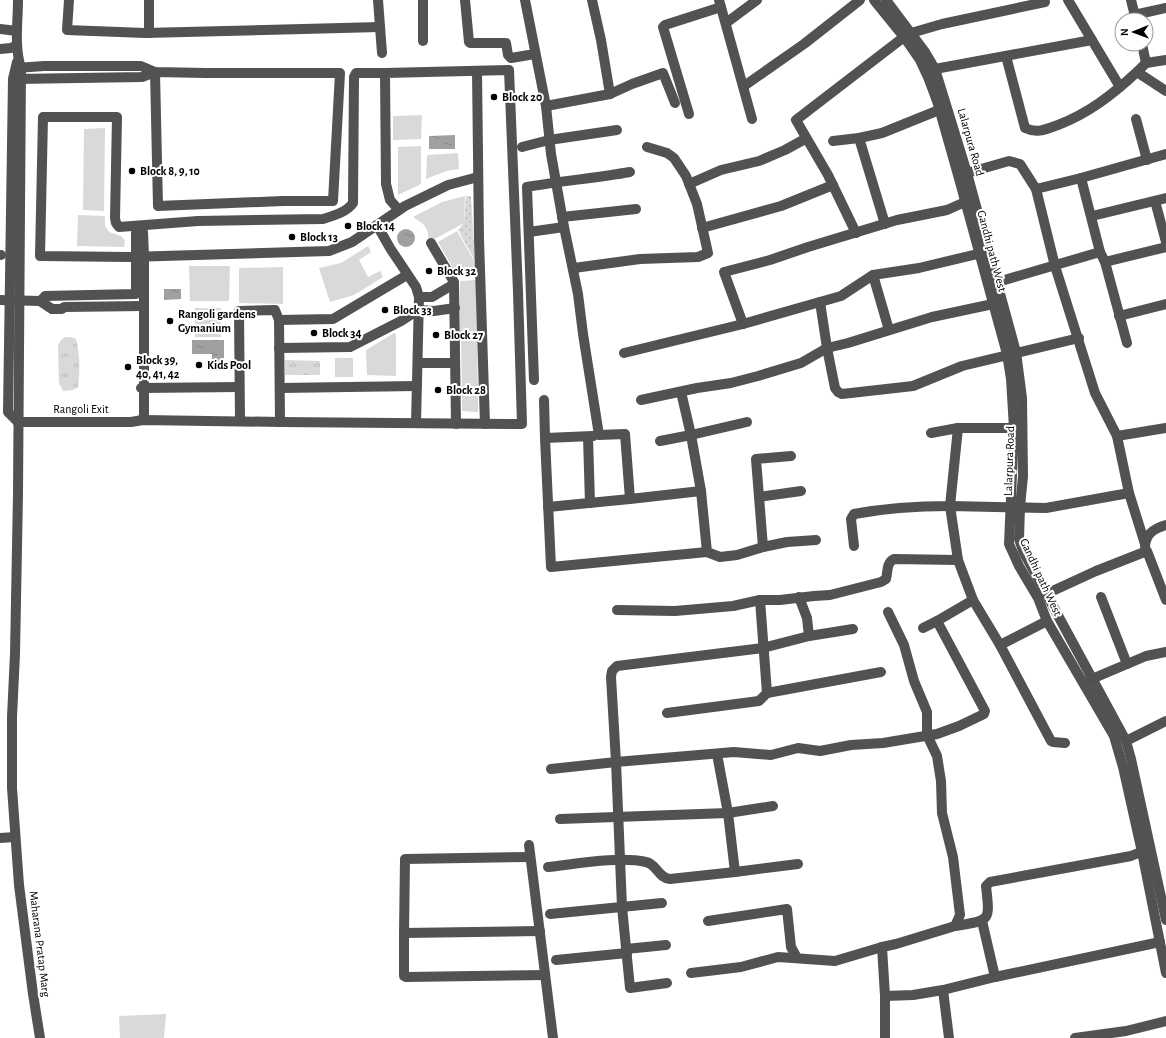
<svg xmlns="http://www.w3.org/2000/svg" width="1166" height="1038" font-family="'Alegreya Sans',sans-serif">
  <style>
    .grass { fill: url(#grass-tufts) }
    .park { fill: #d9d9d9 }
    .garden { fill: url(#garden-dots) }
    .water { fill: url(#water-ripples) }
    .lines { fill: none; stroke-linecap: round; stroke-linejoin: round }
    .minor { stroke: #525252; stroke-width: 10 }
    .poi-dot { fill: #000; stroke: #fff; stroke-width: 1.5 }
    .labels { text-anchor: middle; stroke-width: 4; stroke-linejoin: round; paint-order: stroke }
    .poi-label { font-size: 12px; font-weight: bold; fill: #000; stroke: #fff; text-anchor: start }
    .street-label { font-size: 12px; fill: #000; stroke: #fff }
  </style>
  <defs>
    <pattern id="grass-tufts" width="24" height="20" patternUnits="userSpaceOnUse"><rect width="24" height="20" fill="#d9d9d9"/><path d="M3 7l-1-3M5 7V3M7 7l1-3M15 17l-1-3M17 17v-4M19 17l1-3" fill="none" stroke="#b8b8b8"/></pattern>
    <pattern id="garden-dots" width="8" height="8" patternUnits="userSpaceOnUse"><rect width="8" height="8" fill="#d9d9d9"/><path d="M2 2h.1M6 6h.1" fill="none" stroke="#b8b8b8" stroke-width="1.8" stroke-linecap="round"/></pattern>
    <pattern id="water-ripples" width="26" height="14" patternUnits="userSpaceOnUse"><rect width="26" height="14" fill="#a0a0a0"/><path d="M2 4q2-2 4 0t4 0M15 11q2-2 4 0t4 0" fill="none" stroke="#888"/></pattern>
  </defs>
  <rect width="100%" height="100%" fill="#fff"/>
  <g class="grass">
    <path d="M65,337H71L76,339C80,354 80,372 78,387L73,390L63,391L59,383L58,346L61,340Z"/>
    <path d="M285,360L320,361V375H285Z"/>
  </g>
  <g class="park">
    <path d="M422,115L421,139L393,140V116Z"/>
    <path d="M105,128L104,211L83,210L84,129Z"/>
    <path d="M421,146V184L398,195V147Z"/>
    <path d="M458,153L459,169L446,171L426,179L427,155Z"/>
    <path d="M465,196L464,223L429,242C428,226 425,225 413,217L442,202Z"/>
    <path d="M78,215L105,216V226L109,232L121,236L125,240L124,247L77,246Z"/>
    <path d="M457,231L477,266L458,277L438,242Z"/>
    <path d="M368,246L371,252L359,260L368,277L380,271L383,277L354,295L330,302L319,268L341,263Z"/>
    <path d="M189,266H230L229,301H190Z"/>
    <path d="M283,267V304L239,303V268Z"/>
    <path d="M476,280L477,332H460V281Z"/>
    <rect x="195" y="308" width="26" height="29"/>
    <path d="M394,333L396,334V376L367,375L366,350Z"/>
    <path d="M477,335L478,390H462L461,336Z"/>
    <rect x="335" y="358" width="18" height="19"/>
    <path d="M462,394H478V412L462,411Z"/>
    <path d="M166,1014L164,1038H120L119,1016Z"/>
  </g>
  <path class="garden" d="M466,196H471L475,261L458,230L464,223Z"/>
  <g class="water">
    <path d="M455,135V149H429V136Z"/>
    <circle cx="406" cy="238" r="9"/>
    <path d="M164,289H181V299L164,300Z"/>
    <path d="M192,340H224V365H212V354H192Z"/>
  </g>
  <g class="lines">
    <g class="minor">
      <path d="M18,0C18,22 14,46 21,68L18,494L15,654L12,717V788L19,885L33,994L40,1038"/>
      <path d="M69,0L67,30L145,33L380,27"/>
      <path d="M378,0L382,53"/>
      <path d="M465,0L469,42L470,43H506L508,55L511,58L535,54"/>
      <path d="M525,0L546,106L551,154L564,227L578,294L583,334L599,435L625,434L630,499L701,491L707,552L720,557L737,555L763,547L787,542L816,540"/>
      <path d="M592,0L601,40L610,94"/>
      <path d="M719,0L752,119"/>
      <path d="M874,0L904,37L920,60L928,77L937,101L958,175L1007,354L1011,379L1014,428L1009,544L1019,566L1038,598L1047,621L1114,736L1123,767L1142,852L1166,973"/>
      <path d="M886,0L925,52L935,69L967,173L1016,352L1022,398L1023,476L1020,507L1019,539L1023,551L1126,741L1131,759L1166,920"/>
      <path d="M1068,0L1120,87"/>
      <path d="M1131,0L1136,20"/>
      <path d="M1134,15L1166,8"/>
      <path d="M726,23L757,0"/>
      <path d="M0,29L17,31"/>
      <path d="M149,33V0"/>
      <path d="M423,41V0"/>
      <path d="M0,49L11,48L17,45"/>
      <path d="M1006,56L1025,128C1038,134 1046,129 1058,125C1089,113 1112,95 1137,72L1166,91"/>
      <path d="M17,62L13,79L8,412L18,422"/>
      <path d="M1146,63L1166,60"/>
      <path d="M16,68L44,66H141L155,72L206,73H340L333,201H283L158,206L155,72"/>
      <path d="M935,69L1092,40"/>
      <path d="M477,71L479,239L485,424"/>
      <path d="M1137,72L1146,63L1142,44"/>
      <path d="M385,73H356L354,77L353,203C347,212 333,216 323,219L198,221L119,227L116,223L115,218L117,117H43L40,256L129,257L329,251L352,242L405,206L448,185L478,177"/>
      <path d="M16,79L142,77L155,72"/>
      <path d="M744,86L804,44L860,0"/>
      <path d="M546,106L610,94L632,84L663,73L675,103"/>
      <path d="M689,114L663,27L665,25L721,7"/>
      <path d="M1136,119L1147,160"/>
      <path d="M859,138L885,224"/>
      <path d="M833,141L859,138L882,133L939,110"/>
      <path d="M522,147L549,140L617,130"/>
      <path d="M960,175L1009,161L1020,164L1036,189L1055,266L1095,393L1117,436L1129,493L1046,508L950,506L958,560L973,600L1000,645L1047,621"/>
      <path d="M1081,178L1100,252L1105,262L1127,343"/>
      <path d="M689,184L721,170L759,161L785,150L805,139"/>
      <path d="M1036,189L1081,178L1166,154"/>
      <path d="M1155,201L1166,242"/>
      <path d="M1092,216L1166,198"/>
      <path d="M562,217L636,209"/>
      <path d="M377,225L390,248L416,287L419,297L416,423"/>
      <path d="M702,228L781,206L833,185"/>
      <path d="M529,232L564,227"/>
      <path d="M856,233L828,175L796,120L904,37L911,33L942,24L1045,2"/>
      <path d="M431,243L454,282L456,424"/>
      <path d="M0,255H1"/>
      <path d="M1105,262L1166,247"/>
      <path d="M574,268L640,259L698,257L708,253L697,204L686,176L674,158L667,153L647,147"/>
      <path d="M873,275L889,330"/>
      <path d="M991,284L1100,252"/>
      <path d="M45,296L136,294V233L139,226L143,232L144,256V414L143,420"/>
      <path d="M419,297H432L454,284"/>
      <path d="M0,300L40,301L45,297"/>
      <path d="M40,301L52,309H62L64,307L144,306"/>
      <path d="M820,302L827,348L835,388L838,392L842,394L913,386L962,366L1079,338"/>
      <path d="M1119,316L1166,304"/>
      <path d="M279,320L333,319L407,275"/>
      <path d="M743,324L724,272L770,260L808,247L897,220L947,210L965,202"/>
      <path d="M279,348L350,347L401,321L418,310L434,311L455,308"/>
      <path d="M624,353L743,324L841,296L873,275L919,268L986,252"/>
      <path d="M418,363H455"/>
      <path d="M534,380L527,187C562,181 596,178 630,172"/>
      <path d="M141,388L239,387"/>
      <path d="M280,388L417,386"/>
      <path d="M681,392L691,435L701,491"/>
      <path d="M544,400L545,438L551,567L707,552"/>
      <path d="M641,400L697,388L731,383L758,376L801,363L827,348L848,343L932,317L993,304"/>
      <path d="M240,421L239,311L275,310L279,320L280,422"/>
      <path d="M18,422H131L143,420L280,422L522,424L518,292L509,70L385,73L386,184L390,200L399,210"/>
      <path d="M931,433L958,428H1021"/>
      <path d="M1117,436L1166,428"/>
      <path d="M588,437L590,503"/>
      <path d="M545,438L593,436"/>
      <path d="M660,441L691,435L747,422"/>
      <path d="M1129,493L1145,544"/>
      <path d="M759,497L801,491"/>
      <path d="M548,507L630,499"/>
      <path d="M854,546L851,519L854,514C886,508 917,506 950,506L958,428"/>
      <path d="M1145,546C1146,533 1155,528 1166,525"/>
      <path d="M763,547L756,459L791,456"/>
      <path d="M1046,594L1096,571L1147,551L1166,600"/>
      <path d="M799,597L807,618L809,636"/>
      <path d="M1101,597L1127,664"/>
      <path d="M617,610L675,611L733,606L760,600H780L814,596L830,595L881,582L886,579C888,572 886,563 894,559L958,560"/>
      <path d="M923,628L937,621"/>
      <path d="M1000,645L1051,741L1053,742L1065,743"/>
      <path d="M1087,681L1146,656L1166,652"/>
      <path d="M767,693L881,672"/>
      <path d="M667,713L759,701L767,693L760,600"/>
      <path d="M1126,741L1166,721"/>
      <path d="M717,754L728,813L735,872L798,864"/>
      <path d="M551,769L616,762L611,677L612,671L617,666L763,648L809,636L853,629"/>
      <path d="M560,819L728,813L773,806"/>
      <path d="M0,838L15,837"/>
      <path d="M529,845L553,1038"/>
      <path d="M530,857L405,859L404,933L540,931"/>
      <path d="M548,867C576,864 619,856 646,862C657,864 658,878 670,879L735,872"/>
      <path d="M550,914L662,903"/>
      <path d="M708,921L787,909L791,947L797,958"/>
      <path d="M982,921L995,977"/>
      <path d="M955,926C991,920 990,922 986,886L990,882L1131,856L1148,849"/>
      <path d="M404,933V976L406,977L545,975"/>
      <path d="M626,949L666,945"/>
      <path d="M556,960L627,953"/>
      <path d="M691,973L741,967L778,957L835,961L882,947"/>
      <path d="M667,983L630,988L622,907L616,762L734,752L771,755L798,748L820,751L851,745L883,743L937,734L959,726L984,714L985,711L937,621L973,600"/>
      <path d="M943,990L995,977L1160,942"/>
      <path d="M885,996L913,995L943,990L949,1038"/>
      <path d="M885,1038V996L882,947L896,944L955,926L960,915L953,857L942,813L941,781L937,756L927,735V712L914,681L904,645L888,612"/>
      <path d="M1075,1038L1126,1031L1166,1021"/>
    </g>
  </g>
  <g class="poi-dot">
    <circle cx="494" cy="97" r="4"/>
    <circle cx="132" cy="171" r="4"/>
    <circle cx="348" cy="226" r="4"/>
    <circle cx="292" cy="237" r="4"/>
    <circle cx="429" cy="271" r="4"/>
    <circle cx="385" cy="310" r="4"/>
    <circle cx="170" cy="321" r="4"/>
    <circle cx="314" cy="333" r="4"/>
    <circle cx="436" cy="335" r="4"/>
    <circle cx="199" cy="365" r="4"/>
    <circle cx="128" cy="367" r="4"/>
    <circle cx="438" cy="390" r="4"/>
  </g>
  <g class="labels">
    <g class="poi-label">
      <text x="502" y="101">Block 20</text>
      <text x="140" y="175">Block 8, 9, 10</text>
      <text x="356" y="230">Block 14</text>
      <text x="300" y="241">Block 13</text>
      <text x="437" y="275">Block 32</text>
      <text x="393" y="314">Block 33</text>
      <text x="178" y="318">Rangoli gardens<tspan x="178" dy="14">Gymanium</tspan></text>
      <text x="322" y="337">Block 34</text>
      <text x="444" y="339">Block 27</text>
      <text x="136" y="364">Block 39,<tspan x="136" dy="14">40, 41, 42</tspan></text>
      <text x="207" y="369">Kids Pool</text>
      <text x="446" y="394">Block 28</text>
    </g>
    <g class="street-label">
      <text transform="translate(971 142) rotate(74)" y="4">Lalarpura Road</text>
      <text transform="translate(992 251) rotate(75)" y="4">Gandhi path West</text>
      <text x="81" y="413">Rangoli Exit</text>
      <text transform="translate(1009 461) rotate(-88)" y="4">Lalarpura Road</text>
      <text transform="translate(1041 577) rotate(65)" y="4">Gandhi path West</text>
      <text transform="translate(40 944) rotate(83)" y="4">Maharana Pratap Marg</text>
    </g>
  </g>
  <g transform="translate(1134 32) rotate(269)"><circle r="19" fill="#ffffff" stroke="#999999"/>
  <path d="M0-3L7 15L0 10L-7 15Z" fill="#000000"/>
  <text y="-6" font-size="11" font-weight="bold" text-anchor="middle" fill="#000000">N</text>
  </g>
</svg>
